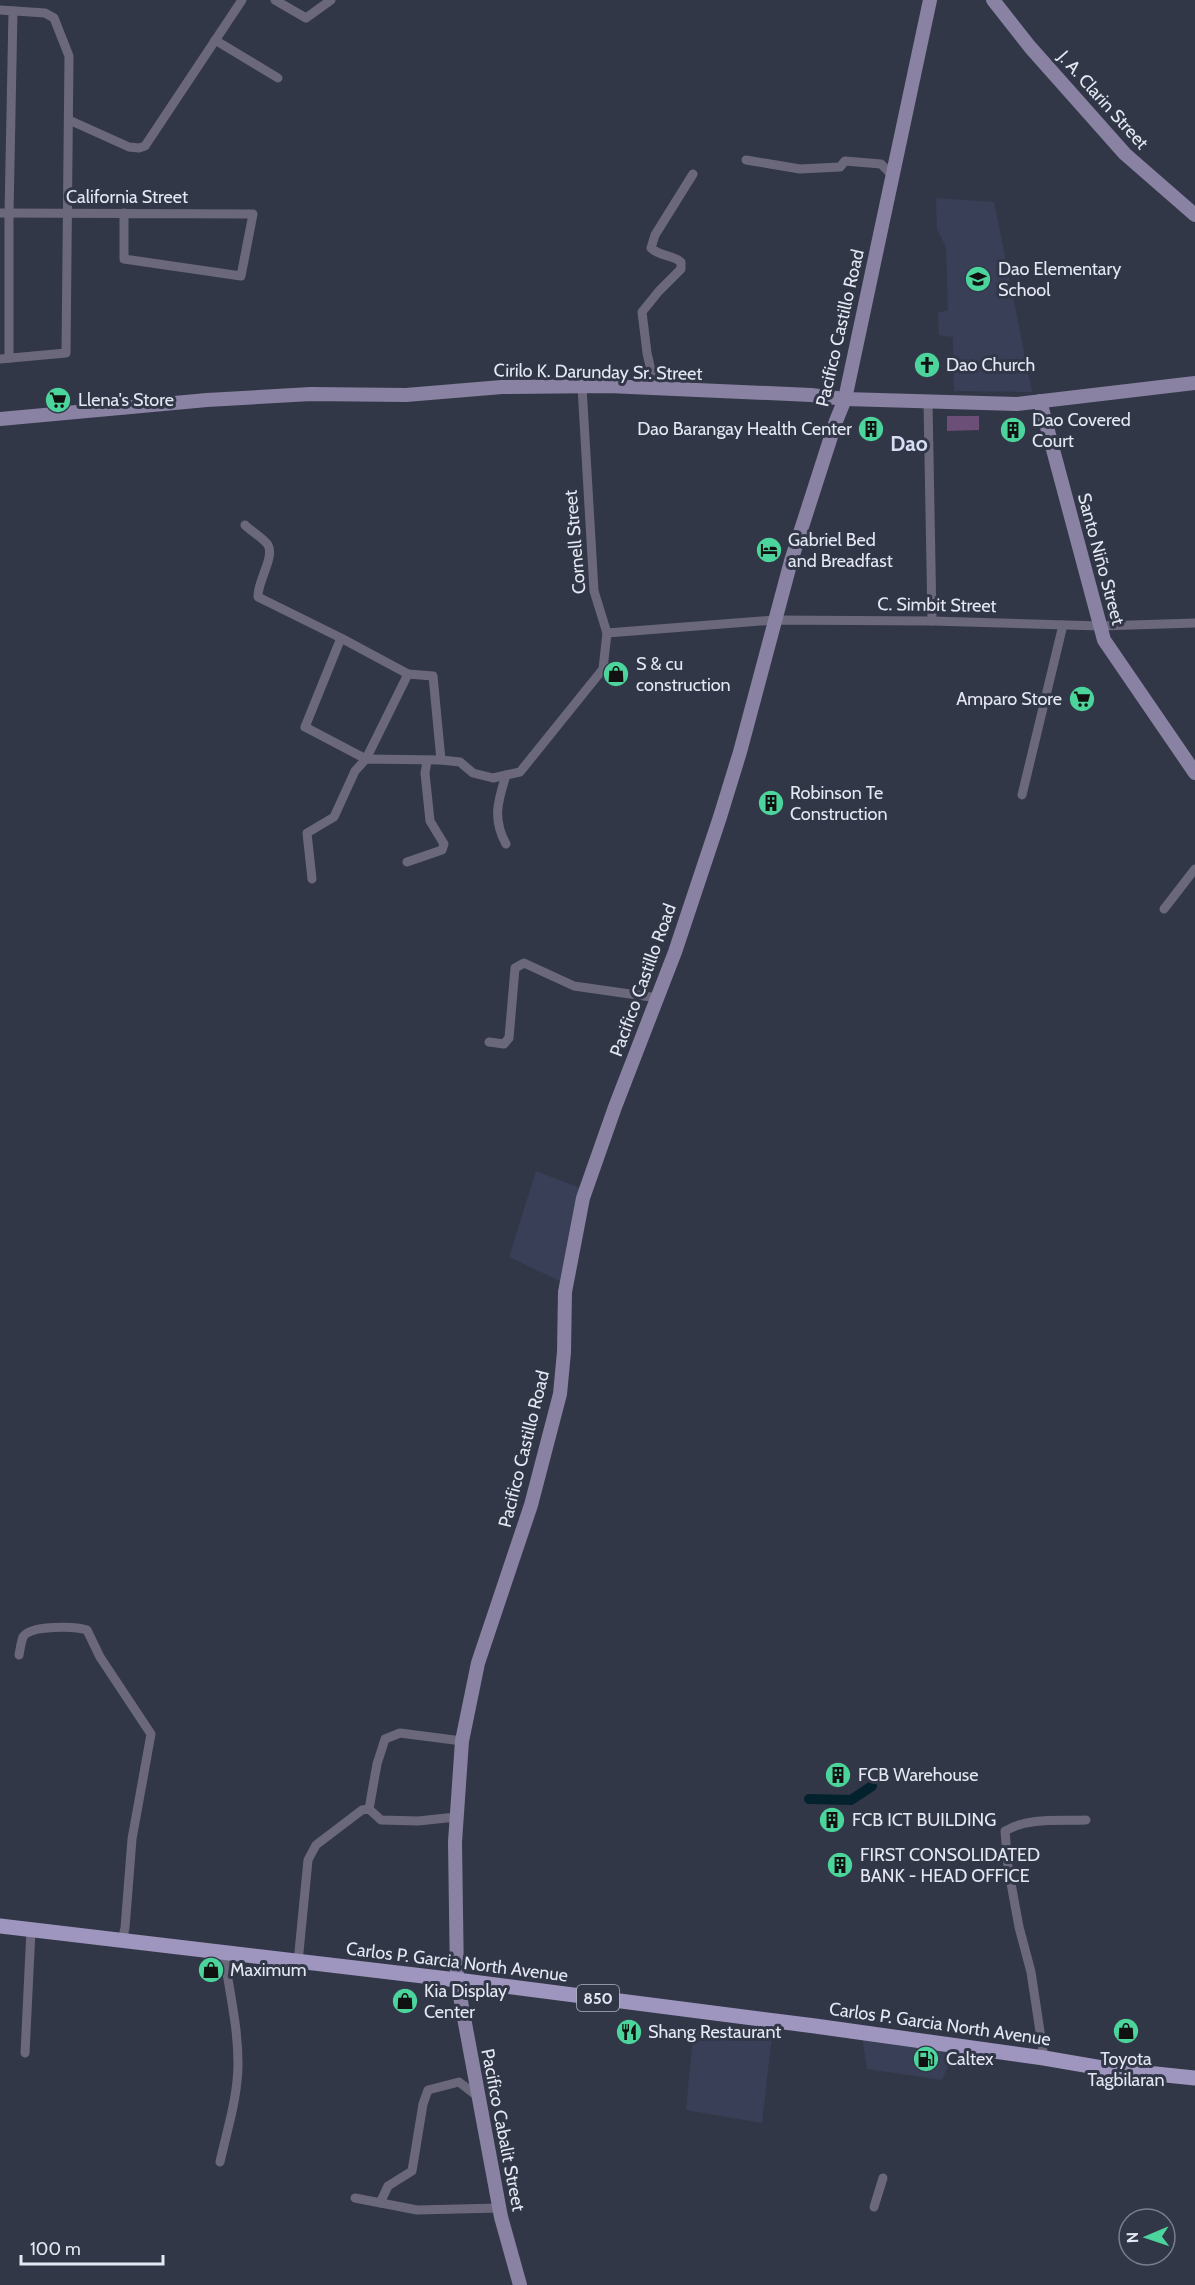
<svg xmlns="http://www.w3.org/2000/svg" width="1195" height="2285" font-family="Cabin,sans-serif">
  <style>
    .built { fill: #393f57 }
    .green { fill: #6c4f76 }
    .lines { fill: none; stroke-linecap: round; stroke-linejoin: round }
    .canal { stroke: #03222e; stroke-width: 10 }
    .street { stroke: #6c687c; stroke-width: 9 }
    .secondary { stroke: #8982a2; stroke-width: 14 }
    .primary { stroke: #9f96bf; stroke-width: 15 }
    .labels { text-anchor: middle; stroke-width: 6; stroke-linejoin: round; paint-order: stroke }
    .shield { fill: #323748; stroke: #afb3c0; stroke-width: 1.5 }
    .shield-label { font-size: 16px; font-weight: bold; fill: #e4e8f3 }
    .street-label { font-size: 18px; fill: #e4e8f3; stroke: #323748 }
    .poi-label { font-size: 18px; fill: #e4e8f3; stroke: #323748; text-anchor: start }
    .quarter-label { font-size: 21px; font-weight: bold; fill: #d7ddf4; stroke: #323748 }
  </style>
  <rect width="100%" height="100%" fill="#323748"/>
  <g class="built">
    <path d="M936,198L994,202L1032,392L954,391L953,337L939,335L938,313L948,310L946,247L937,229Z"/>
    <path d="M536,1171L580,1188L560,1281L509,1257Z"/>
    <path d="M694,2026L772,2036L762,2123L686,2110Z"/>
    <path d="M862,2036L956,2048L942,2080L867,2069Z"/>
  </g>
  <path class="green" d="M947,416H979V430L947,431Z"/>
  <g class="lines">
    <path class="canal" d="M809,1799L851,1800L872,1786"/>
    <g class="street">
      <path d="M275,0L306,18L331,0"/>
      <path d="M0,10L45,13L54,18L69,56L66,353L0,359"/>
      <path d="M215,40L278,78"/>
      <path d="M69,120L129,147L139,148L145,146L242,0"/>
      <path d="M746,160L800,169L840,167L845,161L881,164L894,177"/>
      <path d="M0,213L253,214L241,276L124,259V213"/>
      <path d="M9,358V214L13,11"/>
      <path d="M655,388L647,353L642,312L659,291L681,269V262C672,254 660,257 651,248L655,235L693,174"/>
      <path d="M928,402L932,621"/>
      <path d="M245,525C251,531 263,538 268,545C275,557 257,582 258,597L341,638L408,674L366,759L305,727L341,638"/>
      <path d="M607,633L774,620L932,621L1100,626L1195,623"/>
      <path d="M408,674L433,676L441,760"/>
      <path d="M1022,795L1063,625"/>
      <path d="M506,844C492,818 498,801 506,775"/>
      <path d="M407,862L442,850L444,844L430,821L425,773L427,761"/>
      <path d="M312,879L307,833L334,817L355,771L366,759L441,760L460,762L473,773L493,778L520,772L603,669L607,633L594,591L582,387"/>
      <path d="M1164,909L1195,869"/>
      <path d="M489,1042L504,1044L509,1038L515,968L524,963L574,986L658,998"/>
      <path d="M19,1655C20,1650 21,1642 23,1637C30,1625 75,1626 87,1630L100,1657L151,1734L132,1839L125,1928L122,1941"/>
      <path d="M456,1817L418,1821L381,1820L369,1809L377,1764L385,1739L400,1733L462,1741"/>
      <path d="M298,1962L308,1860L316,1845L362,1810L369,1809"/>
      <path d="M25,2053L31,1930"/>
      <path d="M1044,2058L1031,1972L1019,1927L1008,1867L1005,1831C1028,1817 1060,1821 1086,1820"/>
      <path d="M220,2162C227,2130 238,2097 238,2063C238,2026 229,1990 224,1954"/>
      <path d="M355,2198L417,2210L500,2208"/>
      <path d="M380,2203L388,2186L412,2171L423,2104L428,2090L459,2082L477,2096"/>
      <path d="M874,2207L883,2178"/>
    </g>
    <g class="secondary">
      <path d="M993,0L1030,47L1125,154L1195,215"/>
      <path d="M1040,401L1104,640L1195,773"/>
      <path d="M0,419L207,400L311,394L406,395L502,387L608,386L811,395L845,399L1017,404L1195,383"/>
      <path d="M520,2285L501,2217L457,1980L455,1842L462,1741L478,1663L531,1505L560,1394L564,1352L565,1292L583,1198L615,1107L675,952L720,817L740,752L791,561L836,421L845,399L930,0"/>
    </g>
    <path class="primary" d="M0,1926L457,1980L815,2026L1044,2058L1108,2069L1195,2078"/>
  </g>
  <defs>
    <g id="school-disc" transform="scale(1.35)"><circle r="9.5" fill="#4bd49b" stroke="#323748"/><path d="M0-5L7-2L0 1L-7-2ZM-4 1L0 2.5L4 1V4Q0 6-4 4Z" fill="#111"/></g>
    <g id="church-disc" transform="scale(1.35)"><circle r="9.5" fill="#4bd49b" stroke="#323748"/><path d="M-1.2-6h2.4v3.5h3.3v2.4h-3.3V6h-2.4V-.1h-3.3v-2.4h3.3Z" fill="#111"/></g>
    <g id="supermarket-disc" transform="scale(1.35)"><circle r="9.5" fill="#4bd49b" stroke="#323748"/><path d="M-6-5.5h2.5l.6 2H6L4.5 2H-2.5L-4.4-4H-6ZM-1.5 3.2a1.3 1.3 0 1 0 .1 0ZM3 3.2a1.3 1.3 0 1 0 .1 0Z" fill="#111"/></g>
    <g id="building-disc" transform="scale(1.35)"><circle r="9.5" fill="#4bd49b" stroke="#323748"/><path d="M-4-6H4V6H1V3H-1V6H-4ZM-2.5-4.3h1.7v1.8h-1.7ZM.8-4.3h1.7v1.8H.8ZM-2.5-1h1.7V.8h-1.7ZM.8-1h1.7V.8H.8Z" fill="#111"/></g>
    <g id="hotel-disc" transform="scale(1.35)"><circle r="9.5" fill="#4bd49b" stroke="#323748"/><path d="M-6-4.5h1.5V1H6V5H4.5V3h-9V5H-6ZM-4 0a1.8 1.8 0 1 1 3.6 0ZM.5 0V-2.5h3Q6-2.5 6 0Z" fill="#111"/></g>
    <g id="shop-disc" transform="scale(1.35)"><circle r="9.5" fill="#4bd49b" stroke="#323748"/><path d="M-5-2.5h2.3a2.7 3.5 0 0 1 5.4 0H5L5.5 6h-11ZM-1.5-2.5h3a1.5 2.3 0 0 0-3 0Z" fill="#111"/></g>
    <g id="restaurant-disc" transform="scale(1.35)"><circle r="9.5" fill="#4bd49b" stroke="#323748"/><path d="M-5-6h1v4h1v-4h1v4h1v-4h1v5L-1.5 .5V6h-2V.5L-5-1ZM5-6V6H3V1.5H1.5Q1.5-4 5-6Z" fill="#111"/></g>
    <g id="fuel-disc" transform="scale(1.35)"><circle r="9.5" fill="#4bd49b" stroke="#323748"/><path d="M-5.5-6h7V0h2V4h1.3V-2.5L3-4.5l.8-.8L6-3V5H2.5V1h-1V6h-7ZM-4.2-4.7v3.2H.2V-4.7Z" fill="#111"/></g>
  </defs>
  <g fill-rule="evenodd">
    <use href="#school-disc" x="978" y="279"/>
    <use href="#church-disc" x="927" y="365"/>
    <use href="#supermarket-disc" x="58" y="400"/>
    <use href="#building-disc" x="871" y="429"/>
    <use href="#building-disc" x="1013" y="430"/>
    <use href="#hotel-disc" x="769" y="550"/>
    <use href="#shop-disc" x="616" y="674"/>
    <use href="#supermarket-disc" x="1082" y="699"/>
    <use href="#building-disc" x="771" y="803"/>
    <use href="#building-disc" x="838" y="1775"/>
    <use href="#building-disc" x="832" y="1820"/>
    <use href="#building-disc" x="840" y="1865"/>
    <use href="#shop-disc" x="211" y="1970"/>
    <use href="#shop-disc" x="405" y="2001"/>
    <use href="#shop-disc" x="1126" y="2031"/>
    <use href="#restaurant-disc" x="629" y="2032"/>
    <use href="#fuel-disc" x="926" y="2059"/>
  </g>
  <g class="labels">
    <rect class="shield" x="577" y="1985" width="42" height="26" rx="4.5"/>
    <g class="shield-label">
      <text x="598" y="2004">850</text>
    </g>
    <g class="street-label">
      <text transform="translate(1103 100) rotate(48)" y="6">J. A. Clarin Street</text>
      <text x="127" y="203">California Street</text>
      <text transform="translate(840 328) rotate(-77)" y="6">Pacifico Castillo Road</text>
      <text transform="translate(598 372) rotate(1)" y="6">Cirilo K. Darunday Sr. Street</text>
      <text transform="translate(575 542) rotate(-95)" y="6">Cornell Street</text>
      <text transform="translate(1101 559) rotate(75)" y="6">Santo Niño Street</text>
      <text transform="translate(937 605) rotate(1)" y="6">C. Simbit Street</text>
      <text transform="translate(643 980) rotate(-70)" y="6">Pacifico Castillo Road</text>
      <text transform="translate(524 1449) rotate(-76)" y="6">Pacifico Castillo Road</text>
      <text transform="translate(457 1962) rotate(7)" y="6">Carlos P. Garcia North Avenue</text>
      <text transform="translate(940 2024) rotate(8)" y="6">Carlos P. Garcia North Avenue</text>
      <text transform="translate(503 2130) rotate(79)" y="6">Pacifico Cabalit Street</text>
    </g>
    <g class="poi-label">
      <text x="998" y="275">Dao Elementary<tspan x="998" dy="21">School</tspan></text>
      <text x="946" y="371">Dao Church</text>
      <text x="78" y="406">Llena's Store</text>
      <text x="1032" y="426">Dao Covered<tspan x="1032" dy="21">Court</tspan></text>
      <text x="852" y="435" text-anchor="end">Dao Barangay Health Center</text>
      <text x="788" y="546">Gabriel Bed<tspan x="788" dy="21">and Breadfast</tspan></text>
      <text x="636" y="670">S &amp; cu<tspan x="636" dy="21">construction</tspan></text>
      <text x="1062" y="705" text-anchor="end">Amparo Store</text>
      <text x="790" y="799">Robinson Te<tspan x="790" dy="21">Construction</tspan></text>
      <text x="858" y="1781">FCB Warehouse</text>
      <text x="852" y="1826">FCB ICT BUILDING</text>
      <text x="860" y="1861">FIRST CONSOLIDATED<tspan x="860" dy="21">BANK - HEAD OFFICE</tspan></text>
      <text x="230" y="1976">Maximum</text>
      <text x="424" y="1997">Kia Display<tspan x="424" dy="21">Center</tspan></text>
      <text x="648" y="2038">Shang Restaurant</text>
      <text x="946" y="2065">Caltex</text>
      <text x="1126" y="2065" text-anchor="middle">Toyota<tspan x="1126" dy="21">Tagbilaran</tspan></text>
    </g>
    <g class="quarter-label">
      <text x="909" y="451">Dao</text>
    </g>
  </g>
  <g transform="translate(1147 2237) rotate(268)"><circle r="28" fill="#323748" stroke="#797e8c" stroke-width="1.5"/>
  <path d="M0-4.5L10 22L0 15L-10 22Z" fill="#4bd49b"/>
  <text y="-9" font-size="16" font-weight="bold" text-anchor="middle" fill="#e4e8f3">N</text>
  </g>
  <path d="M21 2255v9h142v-9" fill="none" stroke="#e4e8f3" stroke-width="3"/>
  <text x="30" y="2255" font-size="18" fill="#e4e8f3" stroke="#323748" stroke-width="4.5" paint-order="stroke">100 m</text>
</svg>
